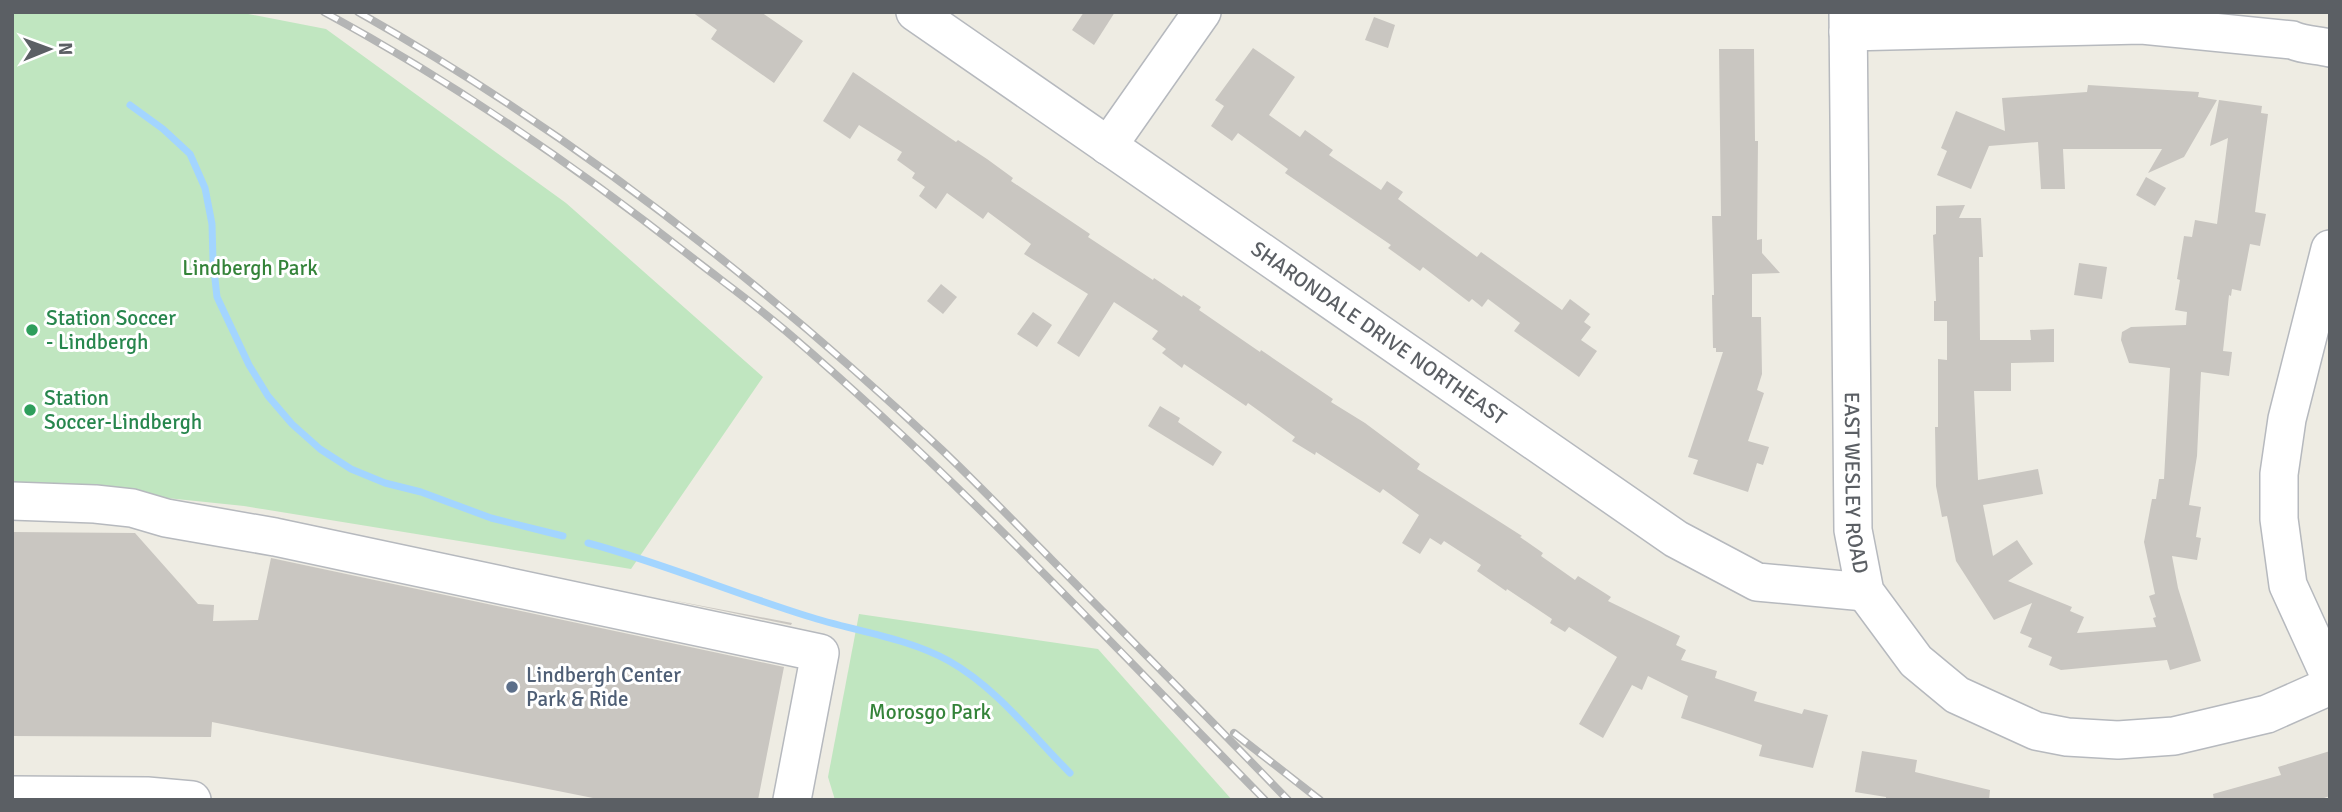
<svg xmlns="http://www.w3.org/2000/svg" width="2342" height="812" font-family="Signika,sans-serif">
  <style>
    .green { fill: #c0e6c0 }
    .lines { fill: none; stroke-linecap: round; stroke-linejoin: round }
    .stream { stroke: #a3d5ff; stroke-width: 7 }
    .building { fill: #c9c6c1 }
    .minor-casing { stroke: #b6b9be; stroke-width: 40 }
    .minor { stroke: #fff; stroke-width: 37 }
    .rail-casing { stroke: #b4b5b5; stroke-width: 8 }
    .rail { stroke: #fff; stroke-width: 5; stroke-dasharray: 16; stroke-linecap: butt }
    .leisure-dot { fill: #2e9e5b; stroke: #fff; stroke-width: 2.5 }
    .service-dot { fill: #5c6f8a; stroke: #fff; stroke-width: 2.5 }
    .labels { text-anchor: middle; stroke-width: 6; stroke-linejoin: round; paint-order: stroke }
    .park-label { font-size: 21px; fill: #348339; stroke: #fff }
    .leisure-label { font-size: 21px; fill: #27864d; stroke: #fff; text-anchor: start }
    .street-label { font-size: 21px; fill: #5b5f64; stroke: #fff }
    .service-label { font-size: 21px; fill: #4e5e75; stroke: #fff; text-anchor: start }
  </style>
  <rect width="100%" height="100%" fill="#eeece3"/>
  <g class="green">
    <path d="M12,12H238L326,29L566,203L763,377L631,569L244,506L12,482Z"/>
    <path d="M859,614L1098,649L1232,800H835L828,777Z"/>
  </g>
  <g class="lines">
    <g class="stream">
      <path d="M130,105L163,129L190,154L205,188L212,224L213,261L217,297L249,365L268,396L292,424L320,449L351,469L385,483L421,492L491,518L563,536"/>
      <path d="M588,543C662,563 733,593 807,616C853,631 906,637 949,661C997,688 1032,735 1070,773"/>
    </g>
  </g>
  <g class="building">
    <path d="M692,12H761L803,41L774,83L711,39L717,30Z"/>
    <path d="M1084,12H1115L1094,45L1072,30Z"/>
    <path d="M1374,17L1395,25L1388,48L1365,40Z"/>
    <path d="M1253,48L1295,77L1269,115L1300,137L1305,130L1333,150L1329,155L1381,190L1387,181L1403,192L1398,199L1477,257L1481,252L1562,310L1570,299L1590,314L1584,322L1591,327L1581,340L1597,351L1579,377L1514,331L1520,323L1488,299L1482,307L1472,299L1469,302L1423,267L1420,271L1388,248L1391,245L1285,173L1288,169L1238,133L1232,141L1211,126L1224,106L1215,100Z"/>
    <path d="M1719,49H1754L1755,141H1758L1757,240L1762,239V253L1780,273L1752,274V317H1761L1762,374L1757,390L1764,393L1748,441L1769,447L1763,465L1757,463L1748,492L1693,474L1698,460L1688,457L1723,352H1716V348H1713L1712,295H1714L1712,216H1721Z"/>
    <path d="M853,72L956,142L958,140L987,159L1013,178L1011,181L1090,234L1088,237L1153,280L1154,278L1182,297L1183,295L1201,307L1199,310L1260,352L1261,350L1333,399L1331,402L1365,423L1420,464L1417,469L1522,536L1520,537L1543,553L1541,556L1575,580L1578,576L1611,597L1608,601L1680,636L1676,645L1686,650L1681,660L1717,671L1715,678L1757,692L1754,701L1802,714L1804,709L1828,715L1813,768L1759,756L1762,745L1681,718L1688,696L1648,676L1642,690L1632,685L1603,738L1579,724L1617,657L1569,627L1565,632L1550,623L1552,619L1507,589L1506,591L1477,571L1481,565L1444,541L1441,545L1430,538L1420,554L1402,543L1419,515L1383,489L1380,493L1316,452L1315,455L1292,441L1295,437L1248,403L1246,406L1184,364L1182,368L1162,353L1166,349L1152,339L1158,331L1114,302L1079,357L1057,343L1088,294L1024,254L1031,244L988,212L983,219L947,193L936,209L919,196L925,187L912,178L915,173L897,160L902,152L859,125L850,139L823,121Z"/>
    <path d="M2088,85L2199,92L2198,97L2217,100L2184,157L2148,173L2162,149H2063L2065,189H2041L2038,142L1989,146L1971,189L1937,175L1947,151L1941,148L1956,111L2005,131L2002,98L2087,92Z"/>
    <path d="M2219,100L2262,106L2261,113L2268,114L2255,212L2266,214L2260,246L2250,244L2241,291L2232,289L2231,296L2229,295L2223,351L2232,352L2229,376L2201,372L2197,456L2189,505L2201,507L2196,537L2201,538L2197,560L2172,556L2178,588L2201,661L2170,670L2167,660L2061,670L2049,665L2052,657L2028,647L2032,638L2020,633L2032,603L1994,620L1956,561L1947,516L1942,517L1936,486L1935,427H1938V359L1947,360V321H1934V301H1936L1933,235L1936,234V206L1965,205L1959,218H1981L1983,257H1979L1980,340H2031L2030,330L2054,329V362L2011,363V391H1974L1978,480L2038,469L2043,494L1983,505L1993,556L2017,540L2033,564L2008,581L2072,607L2070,611L2084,617L2077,633L2156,627L2153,618L2156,617L2149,596L2155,594L2144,542L2152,499H2156L2159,479H2164L2170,368L2129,363L2121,340L2122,332L2131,327L2186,325L2187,312L2175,310L2180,280L2177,279L2184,236L2192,237L2195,220L2217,224L2228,138L2210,146Z"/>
    <path d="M2146,177L2166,188L2155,206L2136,195Z"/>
    <path d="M2079,263L2107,267L2102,299L2074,295Z"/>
    <path d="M941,284L957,297L943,314L927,301Z"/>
    <path d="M1033,312L1052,325L1037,347L1017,334Z"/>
    <path d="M1160,406L1180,418L1178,422L1222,452L1213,466L1148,426Z"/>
    <path d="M12,532L135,533L198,604L214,605L213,621L258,620L271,558L784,667L758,800H603L212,722L211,737L12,736Z"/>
    <path d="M666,599L792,623L791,625Z"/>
    <path d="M1862,751L1917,760L1915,772L1990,790L1989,800H1886V797L1855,792Z"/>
    <path d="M2330,751V796L2318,800H2214L2213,794L2281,775L2278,767Z"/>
  </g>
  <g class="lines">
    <g class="minor-casing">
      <g id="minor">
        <path id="s1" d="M915,12L1676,539L1757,582L1865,592"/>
        <path id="s2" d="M1848,12L1853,530L1865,592L1916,661L1957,695L2036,731L2067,737L2118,740L2174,736L2267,714L2330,686"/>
        <path d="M1848,32L2142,25L2292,40C2303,45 2317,45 2330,48"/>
        <path d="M1108,146L1202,12"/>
        <path d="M2330,249L2287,419L2279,474V519L2288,585L2330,677"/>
        <path d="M12,501L95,504L132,508L166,518L275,537L820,653L792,800"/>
        <path d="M12,795L147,796L192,800"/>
      </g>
    </g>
    <use href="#minor" class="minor"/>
    <g class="rail-casing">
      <g id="rail">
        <path d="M324,12C457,84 581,170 699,263C729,286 759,308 787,332C957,477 1109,641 1265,800"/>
        <path d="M358,12C571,132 765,284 942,450C979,485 1015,523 1051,559C1130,639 1210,719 1288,800"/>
        <path d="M1234,733L1320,800"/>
      </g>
    </g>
    <use href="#rail" class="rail"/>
  </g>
  <g class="leisure-dot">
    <circle cx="32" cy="330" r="7"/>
    <circle cx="30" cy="410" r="7"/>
  </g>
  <circle class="service-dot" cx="512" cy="687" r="7"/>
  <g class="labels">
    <g class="park-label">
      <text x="250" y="275">Lindbergh Park</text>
      <text x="930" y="719">Morosgo Park</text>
    </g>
    <g class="leisure-label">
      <text x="46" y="325">Station Soccer<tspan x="46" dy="24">- Lindbergh</tspan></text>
      <text x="44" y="405">Station<tspan x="44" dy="24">Soccer-Lindbergh</tspan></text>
    </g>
    <g class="street-label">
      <text dy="7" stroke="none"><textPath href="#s1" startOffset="564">SHARONDALE DRIVE NORTHEAST</textPath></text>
      <text dy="7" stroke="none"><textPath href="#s2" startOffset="471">EAST WESLEY ROAD</textPath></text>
    </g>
    <g class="service-label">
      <text x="526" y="682">Lindbergh Center<tspan x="526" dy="24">Park &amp; Ride</tspan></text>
    </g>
  </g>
  <rect width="2342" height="812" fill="none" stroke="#5b5f64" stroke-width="28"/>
  <g transform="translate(49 49) rotate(89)" stroke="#ffffff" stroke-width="5" paint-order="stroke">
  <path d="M0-5L12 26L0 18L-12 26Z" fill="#5b5f64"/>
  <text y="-10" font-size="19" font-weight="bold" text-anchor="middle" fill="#5b5f64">N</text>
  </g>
</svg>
